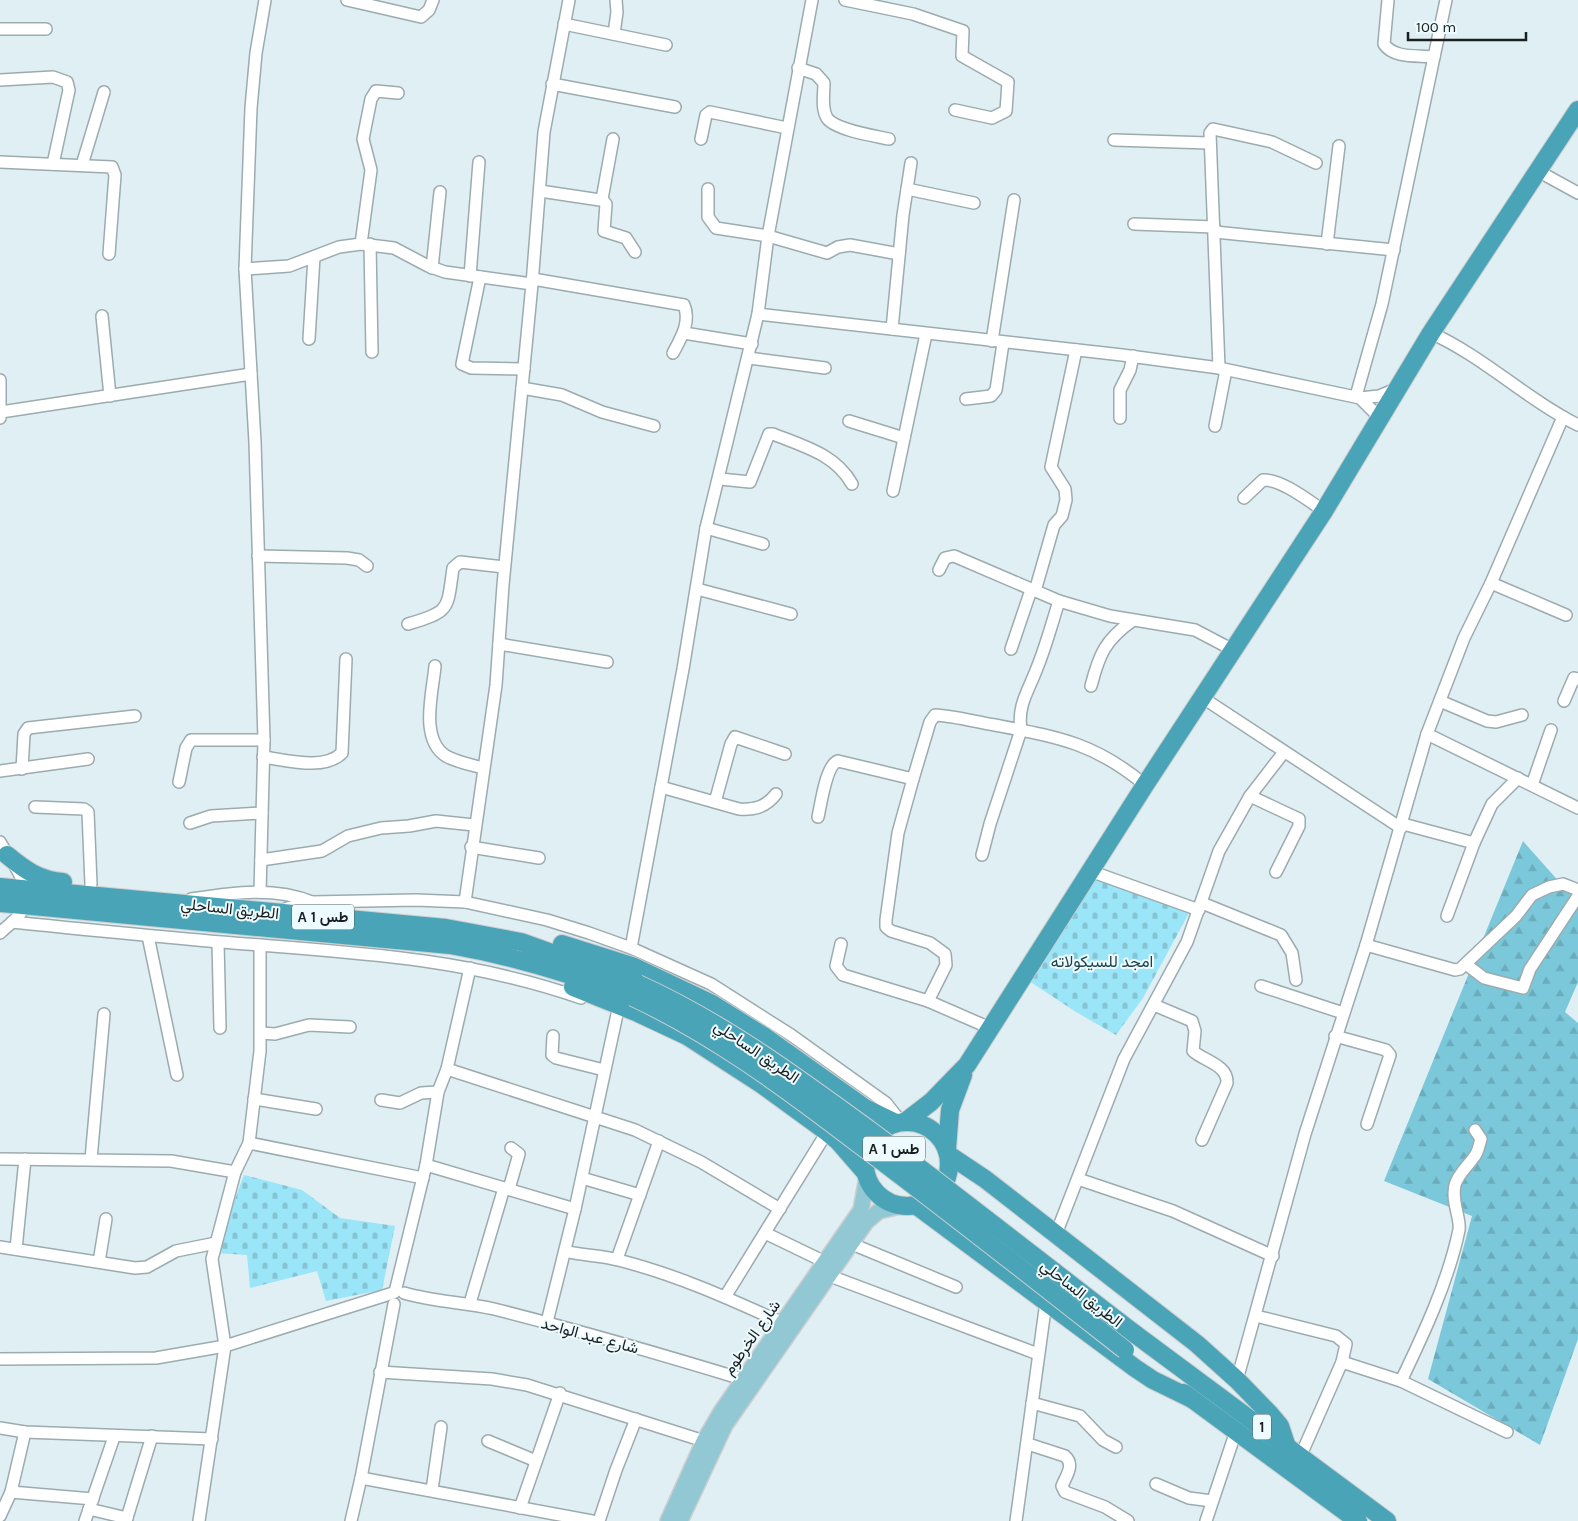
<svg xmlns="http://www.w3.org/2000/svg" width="1578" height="1521" font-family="Karla,Vazirmatn,sans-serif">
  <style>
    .forest { fill: url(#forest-firs) }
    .cemetery { fill: url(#cemetery-stones) }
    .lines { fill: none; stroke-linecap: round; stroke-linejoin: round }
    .minor-casing { stroke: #9cabaf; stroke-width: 14 }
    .major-casing { stroke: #cdcece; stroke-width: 18 }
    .highway-casing { stroke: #cdcece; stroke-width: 20 }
    .minor { stroke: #fff; stroke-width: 11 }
    .major { stroke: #92c8d4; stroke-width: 15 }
    .highway { stroke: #4aa4b8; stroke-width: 18 }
    .highway-bridge-casing { stroke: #cdcece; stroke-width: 20; stroke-linecap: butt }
    .highway-bridge { stroke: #4aa4b8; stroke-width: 18 }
    .labels { text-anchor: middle; stroke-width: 4; stroke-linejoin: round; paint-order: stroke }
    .shield { fill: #eefbfe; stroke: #5a6263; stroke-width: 1 }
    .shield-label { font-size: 15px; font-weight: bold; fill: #1a2021 }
    .street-label { font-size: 16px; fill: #1a2021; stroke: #eefbfe }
    .park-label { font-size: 16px; fill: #1c414a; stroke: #eefbfe }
  </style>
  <defs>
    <pattern id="forest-firs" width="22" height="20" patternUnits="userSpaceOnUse" patternTransform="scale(1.25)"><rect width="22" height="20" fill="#7bc8db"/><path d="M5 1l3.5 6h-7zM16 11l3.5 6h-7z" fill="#6aacbc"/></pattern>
    <pattern id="cemetery-stones" width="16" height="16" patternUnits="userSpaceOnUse" patternTransform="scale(1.25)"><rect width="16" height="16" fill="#9be5f8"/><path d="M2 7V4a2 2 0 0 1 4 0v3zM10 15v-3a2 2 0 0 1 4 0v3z" fill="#85c4d4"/></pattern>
  </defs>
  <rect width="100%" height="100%" fill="#dfeff3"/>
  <path class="forest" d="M1523,841L1578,903V982L1565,1012L1578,1023V1339L1540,1445L1428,1379L1472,1216L1384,1181Z"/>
  <g class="cemetery">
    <path d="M1100,871L1190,911L1143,998L1116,1035L1076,1012L1026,979Z"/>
    <path d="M244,1175L302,1190L340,1218L395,1226L382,1290L326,1301L317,1271L250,1288L247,1255L215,1253Z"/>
  </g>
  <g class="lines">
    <g class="minor-casing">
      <g id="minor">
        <path d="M347,0L421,17L429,10L433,0"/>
        <path d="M845,0L913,14L963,31L962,56L1008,82L1006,111L992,118L955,110"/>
        <path d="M1388,0L1384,44C1394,59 1418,55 1434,57"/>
        <path d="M564,24L666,45"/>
        <path d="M0,29H46"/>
        <path d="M614,34L617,12L616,0"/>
        <path d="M798,68L816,74L824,83C824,94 821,108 827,118C835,130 875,136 889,139"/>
        <path d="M0,80L53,77L67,82L69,90L53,164"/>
        <path d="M552,84L675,107"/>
        <path d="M701,139L706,115L710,112L787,128"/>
        <path d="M1114,140L1209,143"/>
        <path d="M0,162L112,167L115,175L109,254"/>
        <path d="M82,165L104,92"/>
        <path d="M1547,176L1578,193"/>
        <path d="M708,189V217L716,228L768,236L827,253L838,247L850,245L899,254"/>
        <path d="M907,189L974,203"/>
        <path d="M540,191L600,200L602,199L613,139"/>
        <path d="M602,199L606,204L604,231L626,238L635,252"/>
        <path d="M1134,224L1214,227"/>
        <path d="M1215,232L1394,250"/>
        <path d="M361,244L371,170L363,139L371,99L376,91L398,93"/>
        <path d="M370,244L372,352"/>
        <path d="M1327,244L1339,146"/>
        <path d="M432,268L440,192"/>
        <path d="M245,269L289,266L339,247L361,244L394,248L428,266L445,272L532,284"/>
        <path d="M470,276L479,162"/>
        <path d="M480,277L462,364L471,368L524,369"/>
        <path d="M533,279L684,305C691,322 681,338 673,353"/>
        <path d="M758,314L1122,355L1219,368L1360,398L1379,396L1396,389"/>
        <path d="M102,316L110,396"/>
        <path d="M892,329L903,215L911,163"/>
        <path d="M684,333L752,344"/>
        <path d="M1431,333C1484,357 1526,399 1578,425"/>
        <path d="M309,339L314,257"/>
        <path d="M992,341L1014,200"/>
        <path d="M749,358L825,368"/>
        <path d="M1219,368L1210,133L1213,129L1272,142L1316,163"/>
        <path d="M0,380V418"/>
        <path d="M522,388L562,395L602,412L654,426"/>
        <path d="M1356,396L1382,304L1446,0"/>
        <path d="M1360,398L1379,417"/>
        <path d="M966,399L991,396L996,390L1003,343"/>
        <path d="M1,412L251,374"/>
        <path d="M1120,418V390L1130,370L1133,356"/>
        <path d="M849,421L904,438"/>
        <path d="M1215,426L1226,370"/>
        <path d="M720,479L750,482L767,439L769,434H773C803,446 835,454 852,484"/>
        <path d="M893,491L926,334"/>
        <path d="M1244,498L1263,480C1281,479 1309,501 1324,511"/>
        <path d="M706,528L763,544"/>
        <path d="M258,556L347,558L359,560L367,566"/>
        <path d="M939,570L945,558L954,556L1059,601L1110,616L1195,630L1235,651"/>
        <path d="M1491,583L1566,615"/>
        <path d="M697,589L791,614"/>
        <path d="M1035,591L1054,525L1062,516L1066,500L1065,489L1051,467L1076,350"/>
        <path d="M408,624C451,611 447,610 453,568L460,562L504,567"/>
        <path d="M499,644L607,662"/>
        <path d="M1011,649L1031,590"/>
        <path d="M435,666C433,691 419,739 446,756C456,762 472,765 483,768"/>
        <path d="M1091,686C1099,655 1105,640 1132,621"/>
        <path d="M1203,698L1401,828"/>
        <path d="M1440,701L1487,721L1496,722L1522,715"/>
        <path d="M1564,701L1574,678L1578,679"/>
        <path d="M1427,734L1578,808"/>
        <path d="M263,757C287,760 324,771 342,753L346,659"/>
        <path d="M22,769L24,734L28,728L135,716"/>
        <path d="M0,771L88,759"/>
        <path d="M913,779L898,833L886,920V927L891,931L930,943L945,954L946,965L928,1001"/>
        <path d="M179,782L186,748L191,740H264"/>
        <path d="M1532,785L1551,730"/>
        <path d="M661,787L739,809C755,810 766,807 776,794"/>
        <path d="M1250,796L1299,819V826L1276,872"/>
        <path d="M715,802L731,744L735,737L785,754"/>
        <path d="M35,807L84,809L88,812L91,884"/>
        <path d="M818,817C821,804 826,765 838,761L913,779L930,722L935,715C955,716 976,722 995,725C1058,737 1095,743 1145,785"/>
        <path d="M190,823L211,816L262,813"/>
        <path d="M1403,824L1474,843L1447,916"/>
        <path d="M0,842C11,863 38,889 20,914C15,921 6,927 0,933"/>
        <path d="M1474,843L1492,804L1518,778"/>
        <path d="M471,847L539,858"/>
        <path d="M982,855L990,824L1021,730C1017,705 1029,690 1037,668C1046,646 1052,623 1059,601"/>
        <path d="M261,860L322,851L348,836L381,828L409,826L436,821L474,825"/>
        <path d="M1090,871L1199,910"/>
        <path d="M260,892L264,740L255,442L245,269L251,108L256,53L265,0"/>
        <path d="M191,899C231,893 273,886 312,902"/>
        <path d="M465,902L496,685L503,585L532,284L544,132L569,0"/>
        <path d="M1202,903L1281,935L1292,953L1296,980"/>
        <path d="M287,908L312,902L416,900L465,902L547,920L589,933L631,948L711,984L791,1035L886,1103L901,1122"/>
        <path d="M12,922C90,930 168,938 246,944C362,953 469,959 581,998"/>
        <path d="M148,936L177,1075"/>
        <path d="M218,942L220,1028"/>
        <path d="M841,944L836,966L843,975L928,1001L990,1028"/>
        <path d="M1366,945L1455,970L1460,969L1516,916L1532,895L1549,887L1563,884L1578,890"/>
        <path d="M631,948L683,669L706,528L758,314L768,236L812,0"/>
        <path d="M1467,965L1484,978L1523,988L1530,969L1578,896"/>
        <path d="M1261,986L1343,1013"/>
        <path d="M1154,1005L1192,1021L1195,1031L1193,1051C1204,1061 1228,1065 1227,1083L1202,1140"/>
        <path d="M261,1033L275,1034L309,1025L350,1027"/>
        <path d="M553,1036L552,1055L556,1058L604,1070"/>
        <path d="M1335,1036L1386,1050L1390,1055L1367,1124"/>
        <path d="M447,1069L635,1130L701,1162L780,1209"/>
        <path d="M254,1099L316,1109"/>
        <path d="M381,1100L400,1103L421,1093L438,1092"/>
        <path d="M249,1143L423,1178"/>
        <path d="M0,1159L171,1161L235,1172"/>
        <path d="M91,1159L104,1014"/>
        <path d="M426,1165L575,1209"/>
        <path d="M582,1178L640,1195"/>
        <path d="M1078,1179L1173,1211L1273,1256"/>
        <path d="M509,1189L519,1154L511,1148"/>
        <path d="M765,1233L825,1262"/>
        <path d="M1056,1234L1124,1059L1187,942L1219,851L1250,796L1284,752"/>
        <path d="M852,1244L956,1287"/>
        <path d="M0,1247L135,1268L147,1267L176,1251L216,1243"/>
        <path d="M16,1249L25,1159"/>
        <path d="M565,1251C583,1256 601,1255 618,1260C675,1274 730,1299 783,1323"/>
        <path d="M617,1259L659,1141"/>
        <path d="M99,1262L106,1219"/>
        <path d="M830,1276L1038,1354"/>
        <path d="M395,1292L426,1165L438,1092L447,1069L470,968"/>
        <path d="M404,1293C434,1302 464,1302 494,1309C577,1330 660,1354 742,1379L748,1383"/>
        <path d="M725,1297L827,1132"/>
        <path d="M470,1303L504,1188"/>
        <path d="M1256,1316L1336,1336L1346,1344L1342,1362L1301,1455"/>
        <path d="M547,1322L575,1209L619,1005"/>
        <path d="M0,1359L156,1358L225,1346L393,1293"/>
        <path d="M1342,1362L1401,1381L1507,1432"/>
        <path d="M380,1372L492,1379L527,1385L704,1441"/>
        <path d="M1237,1380L1305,1134L1366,945L1427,734L1464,638L1491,583L1563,417"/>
        <path d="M1401,1381C1424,1333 1448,1282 1459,1230C1461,1219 1451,1201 1455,1185C1458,1174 1468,1166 1474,1157C1478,1153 1479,1145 1481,1139L1475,1130"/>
        <path d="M1032,1403L1080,1416L1103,1440L1116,1447"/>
        <path d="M0,1428L25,1432L212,1439"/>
        <path d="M488,1441L536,1461"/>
        <path d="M1028,1444L1065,1456C1075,1465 1066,1476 1062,1486L1065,1492L1105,1507L1128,1521"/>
        <path d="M361,1478L592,1521"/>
        <path d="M1156,1484L1189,1498L1212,1501"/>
        <path d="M432,1490L441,1427"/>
        <path d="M11,1492L93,1499"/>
        <path d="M520,1508L560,1393"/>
        <path d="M89,1509L127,1518"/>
        <path d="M0,1516L11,1492L25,1432"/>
        <path d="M85,1521L114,1437"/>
        <path d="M126,1521L152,1436"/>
        <path d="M199,1521L225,1346L212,1259L235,1172L249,1143L260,1051V945"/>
        <path d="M351,1521L361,1478L394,1304"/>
        <path d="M599,1521L616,1470L636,1419"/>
        <path d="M1016,1521L1046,1302"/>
        <path d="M1206,1521L1236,1431"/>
      </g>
    </g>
    <g class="major-casing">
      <g id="major">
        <path d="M668,1521L704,1441L721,1412L861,1210L867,1177"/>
        <path d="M680,1521L725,1425L866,1222L879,1211L900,1206"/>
      </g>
    </g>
    <g class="highway-casing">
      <g id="highway">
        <path d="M7,855C25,870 39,880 63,882"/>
        <path d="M0,887L446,928L521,942L638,984"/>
        <path d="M0,903L450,945C513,956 573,974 633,997"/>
        <path d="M562,944L632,966L712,1004L765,1037L865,1108L896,1123"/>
        <path d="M573,987L638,1013L687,1036L761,1084L827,1132L838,1141L865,1172"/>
        <circle cx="907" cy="1164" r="42"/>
        <path d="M905,1122L931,1102L967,1065L1145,785L1324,511L1431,333L1578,110"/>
        <path d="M947,1149L950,1110L963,1075"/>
        <path d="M949,1155L985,1179L1197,1344L1237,1380L1270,1414L1280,1426L1286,1444"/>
        <path d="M917,1206L1135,1368L1153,1380L1192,1399"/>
        <path d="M1135,1334L1387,1521"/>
        <path d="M1184,1393L1358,1521"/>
      </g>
    </g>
    <use href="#minor" class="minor"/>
    <use href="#major" class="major"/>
    <use href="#highway" class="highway"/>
    <g class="highway-bridge-casing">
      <g id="highway-bridge">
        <path d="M638,984C722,1022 794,1075 868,1129C958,1196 1046,1266 1135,1334"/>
        <path d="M633,997C714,1035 784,1087 855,1141C946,1209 1036,1280 1125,1350"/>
      </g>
    </g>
    <use href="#highway-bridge" class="highway-bridge"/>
  </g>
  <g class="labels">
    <g class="shield">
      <rect x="292" y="904.5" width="62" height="25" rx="4"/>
      <rect x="863" y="1136.5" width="62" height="25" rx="4"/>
      <rect x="1253" y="1414.5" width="18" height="25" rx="4"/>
    </g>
    <g class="shield-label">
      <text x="323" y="922">A 1 طس</text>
      <text x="894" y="1154">A 1 طس</text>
      <text x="1262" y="1432">1</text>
    </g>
    <g class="street-label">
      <text transform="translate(230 908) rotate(6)" y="6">الطريق الساحلي</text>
      <text transform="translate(757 1051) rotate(34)" y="6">الطريق الساحلي</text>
      <text transform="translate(1082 1293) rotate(38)" y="6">الطريق الساحلي</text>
      <text transform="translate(590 1335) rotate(15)" y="6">شارع عبد الواحد</text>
      <text transform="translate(751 1337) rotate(-55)" y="6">شارع الخرطوم</text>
    </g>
    <g class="park-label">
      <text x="1102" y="967">امجد للسيكولاته</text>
    </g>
  </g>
  <path d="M1408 32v8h118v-8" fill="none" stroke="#1a2021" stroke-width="2.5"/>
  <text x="1416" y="32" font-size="15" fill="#1a2021" stroke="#eefbfe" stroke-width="4" paint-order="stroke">100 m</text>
</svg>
